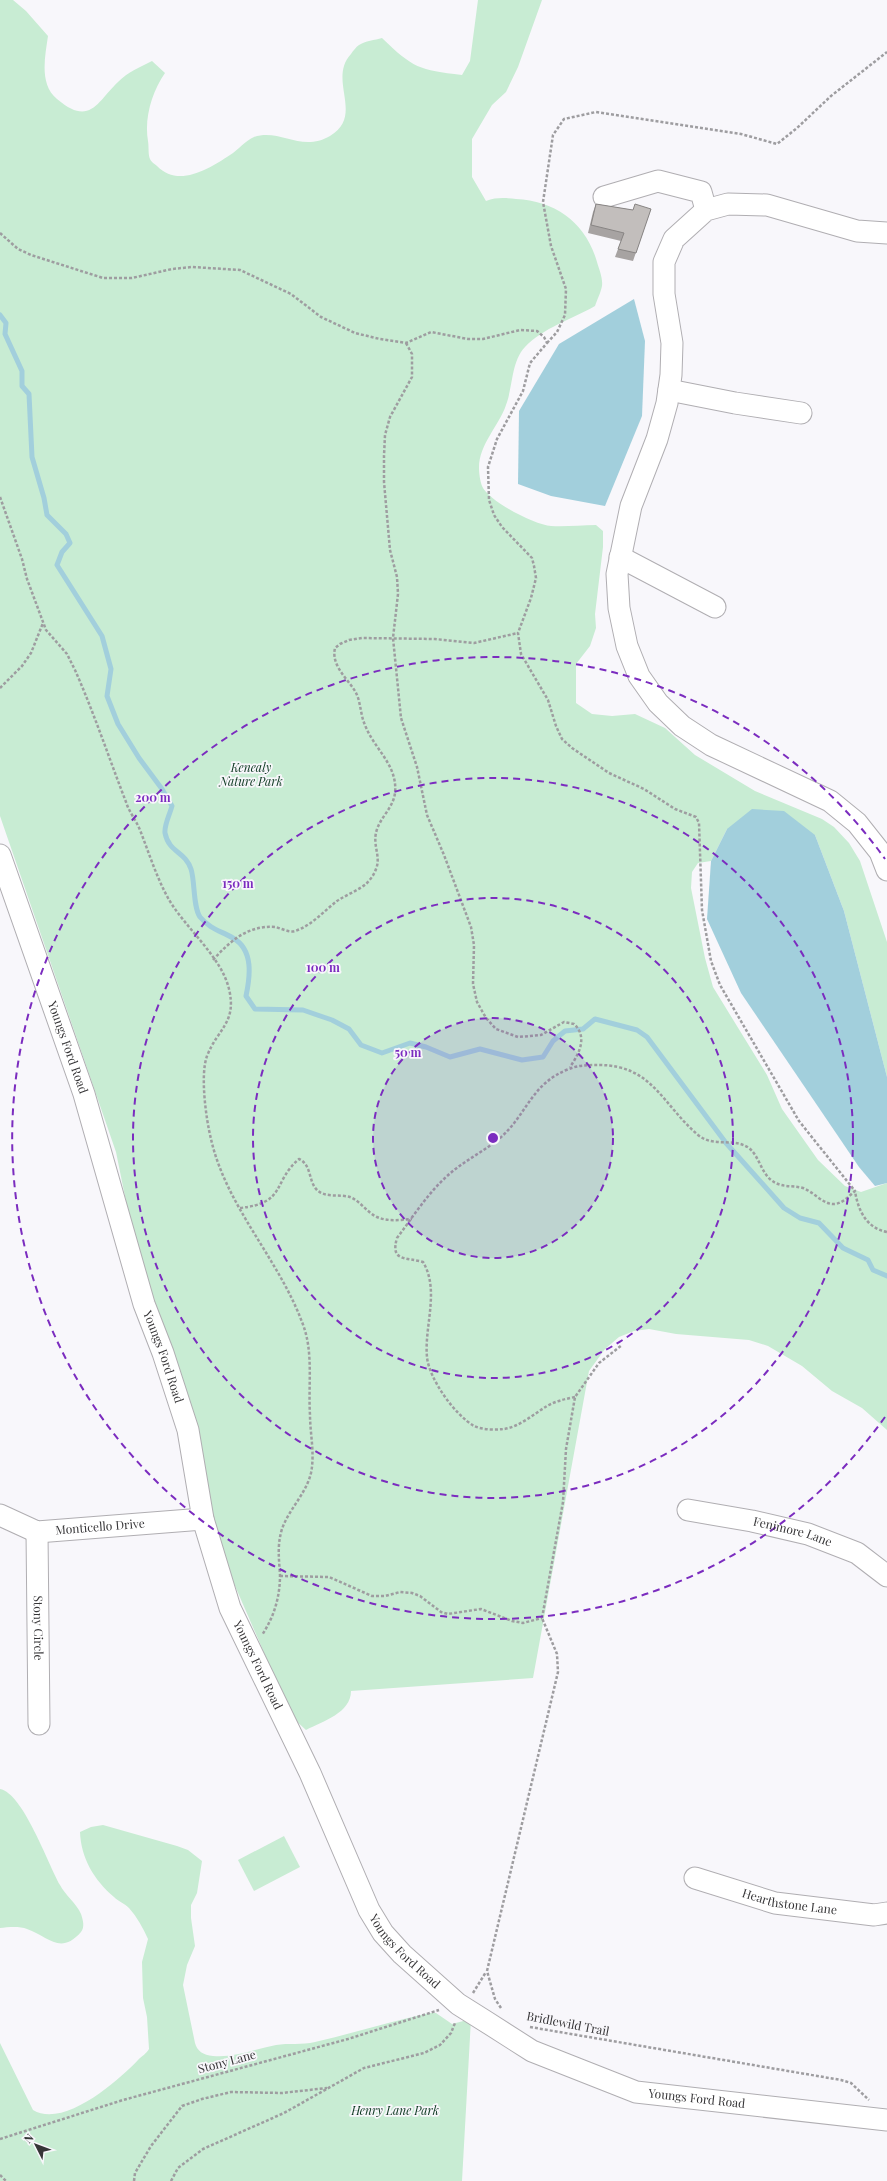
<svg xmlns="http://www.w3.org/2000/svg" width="887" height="2181" font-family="'Playfair Display',serif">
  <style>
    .green { fill: #c8ecd3 }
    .water { fill: #a2cfdc }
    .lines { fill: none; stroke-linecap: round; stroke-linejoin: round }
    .stream { stroke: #a2cfdc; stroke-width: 5 }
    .minor-casing { stroke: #b0aeb2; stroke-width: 23 }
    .path { stroke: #9e9da0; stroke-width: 2.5; stroke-dasharray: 3 2; stroke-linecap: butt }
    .minor { stroke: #fff; stroke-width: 21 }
    .wall { fill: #a7a3a2 }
    .building { fill: #c2bebc; stroke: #888584 }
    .ring { fill: none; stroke: #7b2cbf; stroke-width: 2; stroke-dasharray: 7 5 }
    .labels { text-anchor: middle; stroke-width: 3.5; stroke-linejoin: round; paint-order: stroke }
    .park-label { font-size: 12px; font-style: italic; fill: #0d3921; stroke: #f8f7fb }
    .street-label { font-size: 12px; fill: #363537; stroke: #f8f7fb }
    .centre { fill: #7b2cbf; stroke: #f8f7fb; stroke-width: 2 }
    .ring-label { font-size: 12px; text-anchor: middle; font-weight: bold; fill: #7b2cbf; stroke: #f8f7fb; stroke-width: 3.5; stroke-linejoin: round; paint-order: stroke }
  </style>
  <rect width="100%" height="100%" fill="#f8f7fb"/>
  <g class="green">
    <path d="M0,0H13L26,11L48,36C45,57 39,84 57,99C90,127 97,102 118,82C128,72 140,67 152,61L165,73C152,92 144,118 148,141C149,147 148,155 150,159C151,162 155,164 157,166C178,188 209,169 230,155C238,150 246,140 254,137C280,128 301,153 330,136C365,115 327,80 351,54C353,51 356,47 359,45C365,41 375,40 382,38C413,68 419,70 462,75L470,61L478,0H542L518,67L506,92L492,105L472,139V177L486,201C497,197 505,198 516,199C556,201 586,223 597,262C599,269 603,278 602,286C601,292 597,300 595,306C572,319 543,328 525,347C511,362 513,387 506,405C499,426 479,444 479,468C479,473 480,481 482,486C488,501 535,525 551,526C565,527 581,525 596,525L603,531V547L595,614L596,628L590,646L576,664V703L592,714L612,716L635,714L665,728L695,755L755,791L822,819L834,827L849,843L860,861L887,942V1077L844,911L815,835L727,829L711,861L698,863L692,872L691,888L705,958L713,987L767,1075L782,1109L818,1160L845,1186L861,1192L887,1183V1430L862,1408L832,1391L802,1366L768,1346L749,1340L676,1334L649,1329L634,1331L619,1337L605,1349L589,1371L533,1678L351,1691C351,1713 323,1721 306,1730L294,1719L289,1710L232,1579L216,1527L192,1409L179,1367L145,1277L132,1231L116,1152L0,816Z"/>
    <path d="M0,1789C23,1793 48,1864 60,1885C65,1895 77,1904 81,1914C83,1920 85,1927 81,1932C60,1956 48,1936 27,1929C20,1926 8,1927 0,1928Z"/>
    <path d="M103,1825L177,1846L188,1850L202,1861L197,1893L191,1905V1918L195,1946L187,1965L183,1985L195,2043C197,2051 203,2055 213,2056C234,2058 255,2049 276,2045C288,2043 302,2045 315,2042C354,2033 391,2021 430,2013H436L452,2024L471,2019L462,2181H0V2043L33,2110C64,2129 119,2080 138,2060C142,2056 146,2054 149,2049L147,2017L143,1998L142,1962L148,1939C143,1928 137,1917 129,1908C124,1903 118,1901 114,1897C94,1880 81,1858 80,1832L91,1827Z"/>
    <path d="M284,1836L300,1867L254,1891L238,1860Z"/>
  </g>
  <g class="water">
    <path d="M634,299L645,341L642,416L605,506L551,496L518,484L519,411L559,344Z"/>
    <path d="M752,809L784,811L815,835L844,911L887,1077V1183L875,1186L859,1167L741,993L707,919L711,861L727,829Z"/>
  </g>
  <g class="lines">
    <path class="stream" d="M0,315L6,323L5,334L22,371V386L29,394L32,457L44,498L47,515L66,534L70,543L62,552L57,565L102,636L111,669L107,696L118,724L139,758L162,789L172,806C170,814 164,825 165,833C169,853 185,851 191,869C195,881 193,907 200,917C210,929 221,931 233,938C254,950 250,977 246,996L255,1009L303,1010L332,1020L349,1029L361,1045L382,1053L410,1043L426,1047L450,1057L480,1049L522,1060L543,1057L553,1041L565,1031L583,1029L595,1019L637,1030L647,1037L726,1143L784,1208L800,1218L819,1223L843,1248L868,1260L873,1270L887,1276"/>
    <g class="minor-casing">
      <g id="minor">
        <path d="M604,197L658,181L701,192L706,210"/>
        <path d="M887,233L857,231L767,205L728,204L706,210L674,239L664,262V294L672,343L671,375L667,403L657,439L631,506L617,574L619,608L627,646L639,676L658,703L682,726L711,745L830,801L857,823L880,852L887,870"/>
        <path d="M669,390L735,403L801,413"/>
        <path d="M620,557L715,607"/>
        <path id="s1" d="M0,855L84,1094L144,1304L163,1353L188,1430L203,1519L230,1608L310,1773L369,1910L383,1933L402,1954L458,2004L485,2021L532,2051L636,2092L887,2120"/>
        <path id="s2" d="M688,1510L752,1521L808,1534L857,1553L887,1576"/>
        <path id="s3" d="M0,1515L37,1532L203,1519"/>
        <path id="s4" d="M37,1532L39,1724"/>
        <path id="s5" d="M695,1878L775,1903L874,1915L887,1913"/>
      </g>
    </g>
    <g class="path">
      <path d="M0,233L18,249L31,255L103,278H132L172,269L192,267L240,270L291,294L321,317L355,333L380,339L406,343L431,332L468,339H483L520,330L537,331L544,337L547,343L530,363L523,391L497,439L488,467L489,500L494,515L502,527L532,558L534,566L536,578L531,598L518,633L521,654L548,700L556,726L562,739L572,748L609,773L644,789L675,809L696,817L699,823L702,910L711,961L720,985L799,1121L855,1191"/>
      <path d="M406,343L412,354V377L390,417L385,435L384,456V482L390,550L397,577L398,594L393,638L401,718L417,767L427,815L444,855L471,927L474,945L473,984L477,1002L486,1018L496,1029L518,1037L541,1035L564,1022L574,1024C588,1037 579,1054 570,1067"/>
      <path d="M547,343L557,332L565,315L566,289L551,246L543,202L553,135L564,119L596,112L741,134L777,144L797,128L831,96L887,52"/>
      <path d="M0,497L22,559L27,579L46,630L67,654L75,670C94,713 109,758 126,802C129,812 136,820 140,830C149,853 156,876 168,898C185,928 221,956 229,989C237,1023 218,1028 207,1056C200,1075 206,1119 211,1139C226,1206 278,1258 302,1322C314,1351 308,1384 310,1415C310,1434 315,1453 311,1473C306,1494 289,1509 282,1529C277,1545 279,1559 280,1575C280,1597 274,1617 262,1635"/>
      <path d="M0,688L22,666L31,653L43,623"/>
      <path d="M213,960C230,941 248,925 275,927C281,928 289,933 295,931C311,926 324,911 337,901C346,895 357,891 366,884C370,880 374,875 376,869C381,857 373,846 376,833C379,818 393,809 395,793C398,765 374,749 365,725C360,714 361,701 355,691C346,677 331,665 335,648L340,644L349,640L362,638L435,639L474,643L518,633"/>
      <path d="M240,1208C287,1203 272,1182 299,1159C312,1165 308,1181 317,1190C325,1198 340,1194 350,1197C360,1201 366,1211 375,1216C386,1222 400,1220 412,1219"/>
      <path d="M575,1397C565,1399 556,1401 547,1406C534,1414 519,1427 504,1429C495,1430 483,1430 474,1426C455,1415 429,1379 427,1357C424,1327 440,1290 423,1262C406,1257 390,1262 397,1238C412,1218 426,1196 444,1179C461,1162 482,1153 500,1138C527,1115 531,1083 569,1069C578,1065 589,1065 599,1065C652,1065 662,1104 698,1135C714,1148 733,1137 749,1148C759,1156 761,1172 771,1180C781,1188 791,1185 803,1188C814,1192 823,1205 835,1204C843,1203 849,1196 855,1191C858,1210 866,1228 887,1232"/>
      <path d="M280,1576L329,1577L372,1596H385L400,1592L412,1593L420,1596L441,1612L448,1614L481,1609L512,1621L523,1623L542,1618"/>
      <path d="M542,1618L563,1502L566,1449L575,1397L599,1363L622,1345"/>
      <path d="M473,1993L486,1972"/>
      <path d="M501,2008L495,1999L487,1971L558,1672L557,1654L542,1618"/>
      <path d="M530,2027L841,2080L851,2083L869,2100"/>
      <path d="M0,2139L123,2100L348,2039L439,2010"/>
      <path d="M0,2175L6,2181"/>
      <path d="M134,2181L135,2173L151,2146L182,2106L202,2099L231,2092L282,2093L327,2088"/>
      <path d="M171,2181L178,2168L203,2149L284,2113L364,2068L424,2053L440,2045L451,2033L455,2023"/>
    </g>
    <use href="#minor" class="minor"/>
  </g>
  <path class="wall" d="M596,204L633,210L651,209L633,261L615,257L621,241L588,233L593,212Z"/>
  <path class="building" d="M596,204L633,210L635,204L651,209L636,253L618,249L624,233L591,225Z"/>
  <circle cx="493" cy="1138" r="120" fill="#7b2cbf" fill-opacity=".12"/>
  <g class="ring">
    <circle cx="493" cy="1138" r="120"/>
    <circle cx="493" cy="1138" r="240"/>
    <circle cx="493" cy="1138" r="360"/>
    <path d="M885 1417A481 481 0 1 1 885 859"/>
  </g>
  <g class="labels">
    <g class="park-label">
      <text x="251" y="772">Kenealy<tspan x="251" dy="14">Nature Park</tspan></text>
      <text x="395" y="2115">Henry Lane Park</text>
    </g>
    <g class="street-label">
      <text dy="4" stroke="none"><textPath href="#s1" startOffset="204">Youngs Ford Road</textPath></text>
      <text dy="4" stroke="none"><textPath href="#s1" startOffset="528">Youngs Ford Road</textPath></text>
      <text dy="4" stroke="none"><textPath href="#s3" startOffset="104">Monticello Drive</textPath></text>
      <text dy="4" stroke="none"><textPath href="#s2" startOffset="107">Fenimore Lane</textPath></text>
      <text dy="4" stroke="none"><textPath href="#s4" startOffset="96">Stony Circle</textPath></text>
      <text dy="4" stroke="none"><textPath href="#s1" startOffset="852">Youngs Ford Road</textPath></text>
      <text dy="4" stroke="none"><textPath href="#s5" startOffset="98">Hearthstone Lane</textPath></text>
      <text dy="4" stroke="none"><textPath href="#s1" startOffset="1176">Youngs Ford Road</textPath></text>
      <text transform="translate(568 2024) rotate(11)" y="4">Bridlewild Trail</text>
      <text transform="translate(227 2062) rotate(-15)" y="4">Stony Lane</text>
      <text dy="4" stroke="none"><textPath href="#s1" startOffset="1512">Youngs Ford Road</textPath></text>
    </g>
  </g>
  <circle cx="493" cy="1138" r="6" class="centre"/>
  <g class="ring-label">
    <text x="153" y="802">200 m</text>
    <text x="238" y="888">150 m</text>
    <text x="323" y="972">100 m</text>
    <text x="408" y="1057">50 m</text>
  </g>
  <g transform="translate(36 2145) rotate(312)" stroke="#f8f7fb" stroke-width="3" paint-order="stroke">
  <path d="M0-3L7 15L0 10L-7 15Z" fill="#363537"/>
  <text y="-6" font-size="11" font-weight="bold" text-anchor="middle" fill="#363537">N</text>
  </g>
</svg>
